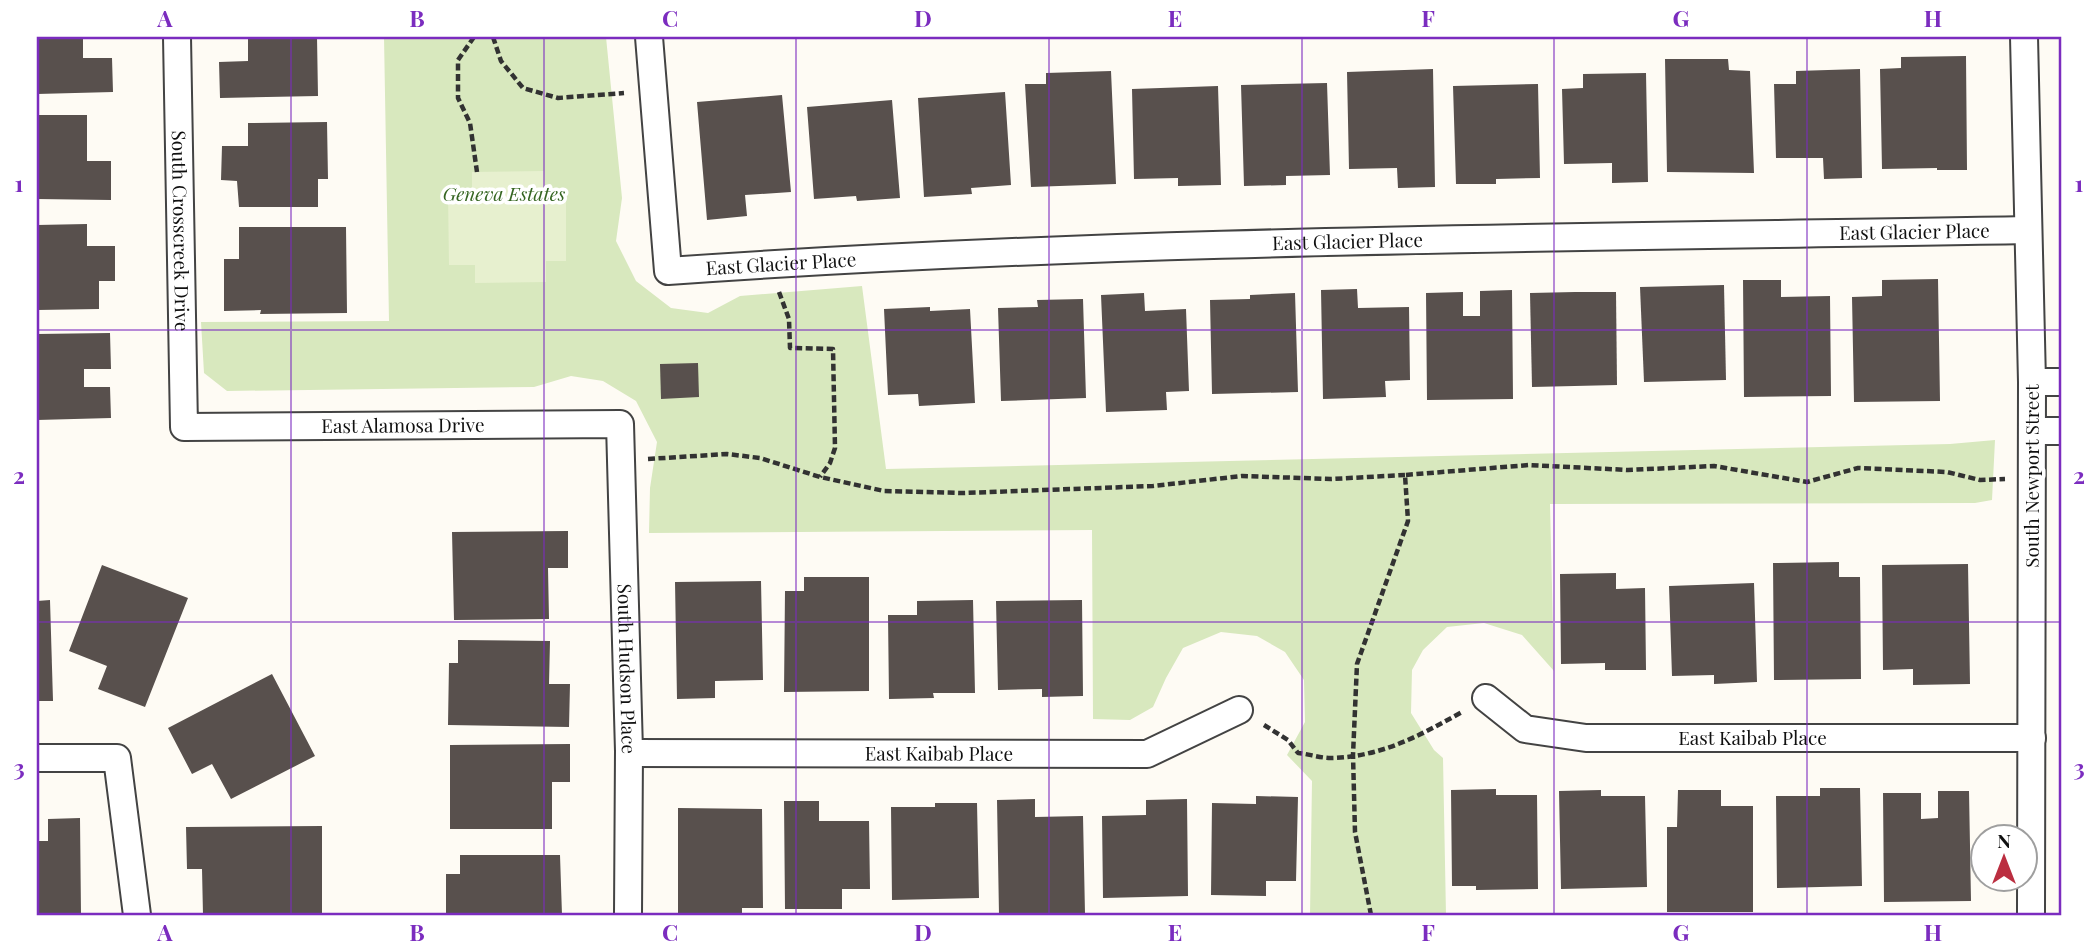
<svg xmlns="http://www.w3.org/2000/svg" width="2098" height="952" font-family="'Playfair Display',serif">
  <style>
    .green { fill: #d8e8be }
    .pitch { fill: #e7f0cf }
    .building { fill: #58504d }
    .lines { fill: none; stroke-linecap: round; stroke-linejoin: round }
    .minor-casing { stroke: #434343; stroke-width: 30 }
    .path { stroke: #323232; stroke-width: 4.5; stroke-dasharray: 7 3.5; stroke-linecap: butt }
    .minor { stroke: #fff; stroke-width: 26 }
    .grid { fill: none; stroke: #7b2cbf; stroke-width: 2; stroke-opacity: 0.55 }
    .labels { text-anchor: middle; stroke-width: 7; stroke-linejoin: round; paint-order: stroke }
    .park-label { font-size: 19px; font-style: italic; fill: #366622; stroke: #fff }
    .street-label { font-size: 19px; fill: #101010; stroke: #fff }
    .neatline { fill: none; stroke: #7b2cbf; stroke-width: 2.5 }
    .grid-label { font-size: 23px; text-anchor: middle; font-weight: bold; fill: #7b2cbf }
  </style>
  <rect width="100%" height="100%" fill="#fefbf4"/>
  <path class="green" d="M384,37H606L622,198L616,241L636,281L671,308L708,313L740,296L862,286L886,469L1950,444L1995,440L1992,500L1975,503L1550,504L1554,671L1522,635L1484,623L1447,627L1423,650L1412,670L1411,713L1434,750L1443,758L1446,915H1310L1312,781L1287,755L1305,722L1304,680L1285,652L1257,636L1221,632L1183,648L1166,678L1153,707L1130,720L1093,719L1092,530L649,533L650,488L657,442L636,401L603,381L571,376L534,387L227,391L204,373L201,322L389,321Z"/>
  <path class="pitch" d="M544,171L545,192H566V261H546V282L475,283V265H449L448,193L472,192V172Z"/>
  <g class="building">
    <path d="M37,37H88V39H83V58H112L113,92L37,94Z"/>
    <path d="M248,37H317L318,96L220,98L219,62L248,61Z"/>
    <path d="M1966,56L1967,170H1937V168L1882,169L1880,69L1901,68V57Z"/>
    <path d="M1665,59H1728L1729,70L1750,71L1754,173L1667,172Z"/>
    <path d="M1433,69L1435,187L1398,188L1397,168L1349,169L1347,72Z"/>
    <path d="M1860,69L1862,178L1824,179L1823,158H1776L1774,84H1796V71Z"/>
    <path d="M1111,71L1116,184L1031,187L1025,84H1046V73Z"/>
    <path d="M1646,73L1648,182L1612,183V163L1564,164L1562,89L1583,88V74Z"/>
    <path d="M1327,83L1330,175L1286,176V185L1244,186L1241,85Z"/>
    <path d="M1538,84L1540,178L1496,179V184H1456L1453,86Z"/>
    <path d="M1218,86L1221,185L1178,186V178L1134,179L1132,89Z"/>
    <path d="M1005,92L1011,185L971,188L972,194L924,197L918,98Z"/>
    <path d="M782,95L791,192L745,195L747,216L707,220L697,102Z"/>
    <path d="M892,100L900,198L857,201L856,196L814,199L807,107Z"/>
    <path d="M37,115H87V161H111V200L37,199Z"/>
    <path d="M327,122L328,179H318V207H239L237,181L221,180L222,146H248V123Z"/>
    <path d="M87,224V246H115V281H99V309L37,310V225Z"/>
    <path d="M239,227H346L347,313L260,314L261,310L224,311V259H239Z"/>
    <path d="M1938,279L1940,401L1854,402L1852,297L1882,296V280Z"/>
    <path d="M1743,280H1781V297L1830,296L1831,396L1744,397Z"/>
    <path d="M1724,285L1726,380L1644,382L1640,287Z"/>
    <path d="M1357,289L1358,308L1409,307L1410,380L1385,381L1386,397L1323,399L1321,290Z"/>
    <path d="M1512,290L1513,399L1427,400L1426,293L1463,292V316H1480V291Z"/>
    <path d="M1575,292H1616L1617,385L1532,387L1530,293Z"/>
    <path d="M1144,293L1145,311L1186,309L1189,391L1166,392L1167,410L1106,412L1101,295Z"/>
    <path d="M1295,293L1298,392L1212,394L1210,300L1250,299V295Z"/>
    <path d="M1083,299L1086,398L1001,401L998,308L1038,307L1037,300Z"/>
    <path d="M930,307V311L970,309L975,403L919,406L918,394L888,395L884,309Z"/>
    <path d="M110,333L111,369H84V387H110L111,418L37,420V334Z"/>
    <path d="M698,363L699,397L661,399L660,364Z"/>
    <path d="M568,531V568H548L549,619L454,620L452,532Z"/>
    <path d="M1839,562V577H1860L1861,679L1774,680L1773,563Z"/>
    <path d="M1968,564L1970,684L1913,685V669L1883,670L1882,565Z"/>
    <path d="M102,565L188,598L145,707L98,689L107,666L69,651Z"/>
    <path d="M1616,573V589L1645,588L1646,670H1605V663L1561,664L1560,574Z"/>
    <path d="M804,577H869V691L784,692L785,591H804Z"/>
    <path d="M761,581L763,680L715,681V698L677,699L675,582Z"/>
    <path d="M1754,583L1757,682L1714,684V675L1672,676L1669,586Z"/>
    <path d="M50,600L53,701H37V601Z"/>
    <path d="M973,600L975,693H933L934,698L889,699L888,615H917V601Z"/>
    <path d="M1082,600L1083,696L1042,697V689L998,690L996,601Z"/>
    <path d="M458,640L550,641L549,684H570L569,727L448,725L449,663H458Z"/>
    <path d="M272,674L315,756L231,799L212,764L192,774L168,728Z"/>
    <path d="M570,744V782H552V829H450V745Z"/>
    <path d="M1820,788H1860L1862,886L1777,888L1776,796H1820Z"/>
    <path d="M1496,789V795H1537L1538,889L1476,890V886H1452L1451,790Z"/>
    <path d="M1601,790V796H1645L1647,887L1561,889L1559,791Z"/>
    <path d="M1678,790H1721V806H1753V912H1667V827H1677Z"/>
    <path d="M1938,791H1969L1971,901L1884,902L1883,793H1921V819L1938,818Z"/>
    <path d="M1256,796L1298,797L1296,881H1266V896L1211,895L1212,803L1256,804Z"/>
    <path d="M1035,799V817L1083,816L1085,914L999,915L997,800Z"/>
    <path d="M1187,799L1188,896L1103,898L1102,816L1146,815V800Z"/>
    <path d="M784,801H819V821H869L870,889H842V909H785Z"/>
    <path d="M935,803H977L979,898L892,900L891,807H935Z"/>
    <path d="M678,808L762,809L763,908H742V915H678Z"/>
    <path d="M80,818L81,915H37V841H48V819Z"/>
    <path d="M322,826V915H203L202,869H187L186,827Z"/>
    <path d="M460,855H560L562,915H446V874H460Z"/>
  </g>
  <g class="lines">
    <g class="minor-casing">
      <g id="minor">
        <path id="s1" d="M177,37L184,427L620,424L629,751L628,915"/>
        <path id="s2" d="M649,37L668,271C1120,239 1574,238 2027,230"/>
        <path d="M2024,37L2032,382L2031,915"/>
        <path d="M2032,382H2061"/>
        <path d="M2032,431H2061"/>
        <path id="s3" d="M1486,698L1525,729L1586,738H2032"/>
        <path id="s4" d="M629,753L1147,754L1239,710"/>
        <path d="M37,758H117L137,915"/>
      </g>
    </g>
    <g class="path">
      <path d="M474,37L458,60V98L470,123L477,172"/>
      <path d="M493,37L501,61L523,88L558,98L624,93"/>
      <path d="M779,292L789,319L790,348L833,349L835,448L830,463L820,477"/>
      <path d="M648,459L727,454L760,458L820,477L884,491L963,493L1153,486L1242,476L1331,479L1405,475"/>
      <path d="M1264,725L1288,740L1298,753C1309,754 1320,758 1331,758C1381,757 1419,736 1462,712"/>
      <path d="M1371,915L1355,832L1353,755L1357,664L1408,521L1405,475L1529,465L1628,470L1714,466L1807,482L1858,468L1947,472L1980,480L2005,479"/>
    </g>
    <use href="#minor" class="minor"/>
  </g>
  <path class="grid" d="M291,37V915M544,37V915M796,37V915M1049,37V915M1302,37V915M1554,37V915M1807,37V915M37,330H2061M37,622H2061"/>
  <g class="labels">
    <g class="park-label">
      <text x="504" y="201">Geneva Estates</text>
    </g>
    <g class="street-label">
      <text dy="7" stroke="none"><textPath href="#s1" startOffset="194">South Crosscreek Drive</textPath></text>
      <text dy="7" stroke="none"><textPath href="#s2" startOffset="1482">East Glacier Place</textPath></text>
      <text dy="7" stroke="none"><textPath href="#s2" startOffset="915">East Glacier Place</textPath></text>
      <text dy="7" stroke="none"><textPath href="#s2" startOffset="348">East Glacier Place</textPath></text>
      <text dy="7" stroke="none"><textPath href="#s1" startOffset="609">East Alamosa Drive</textPath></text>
      <text transform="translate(2032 476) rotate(-90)" y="7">South Newport Street</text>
      <text dy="7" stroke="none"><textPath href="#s1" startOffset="1071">South Hudson Place</textPath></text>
      <text dy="7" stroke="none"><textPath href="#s3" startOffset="278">East Kaibab Place</textPath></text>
      <text dy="7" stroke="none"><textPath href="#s4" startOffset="310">East Kaibab Place</textPath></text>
    </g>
  </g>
  <rect width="2098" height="952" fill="none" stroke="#ffffff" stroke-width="77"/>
  <g transform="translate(2004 858)"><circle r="33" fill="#ffffff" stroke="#9f9f9f" stroke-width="2"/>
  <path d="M0-5L12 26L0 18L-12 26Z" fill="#bb2e40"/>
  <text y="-10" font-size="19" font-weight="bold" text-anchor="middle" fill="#101010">N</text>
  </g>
  <rect x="38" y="38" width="2022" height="876" class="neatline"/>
  <g class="grid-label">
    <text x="165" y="27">A</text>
    <text x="417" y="27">B</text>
    <text x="670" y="27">C</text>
    <text x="923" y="27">D</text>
    <text x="1175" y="27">E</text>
    <text x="1428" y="27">F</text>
    <text x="1681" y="27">G</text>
    <text x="1933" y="27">H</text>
    <text x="19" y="192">1</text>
    <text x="2079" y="192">1</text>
    <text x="19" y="484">2</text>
    <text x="2079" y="484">2</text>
    <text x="19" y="776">3</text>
    <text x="2079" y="776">3</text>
    <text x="165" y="941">A</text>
    <text x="417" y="941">B</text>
    <text x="670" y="941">C</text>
    <text x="923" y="941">D</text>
    <text x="1175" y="941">E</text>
    <text x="1428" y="941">F</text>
    <text x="1681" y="941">G</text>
    <text x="1933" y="941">H</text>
  </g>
</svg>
